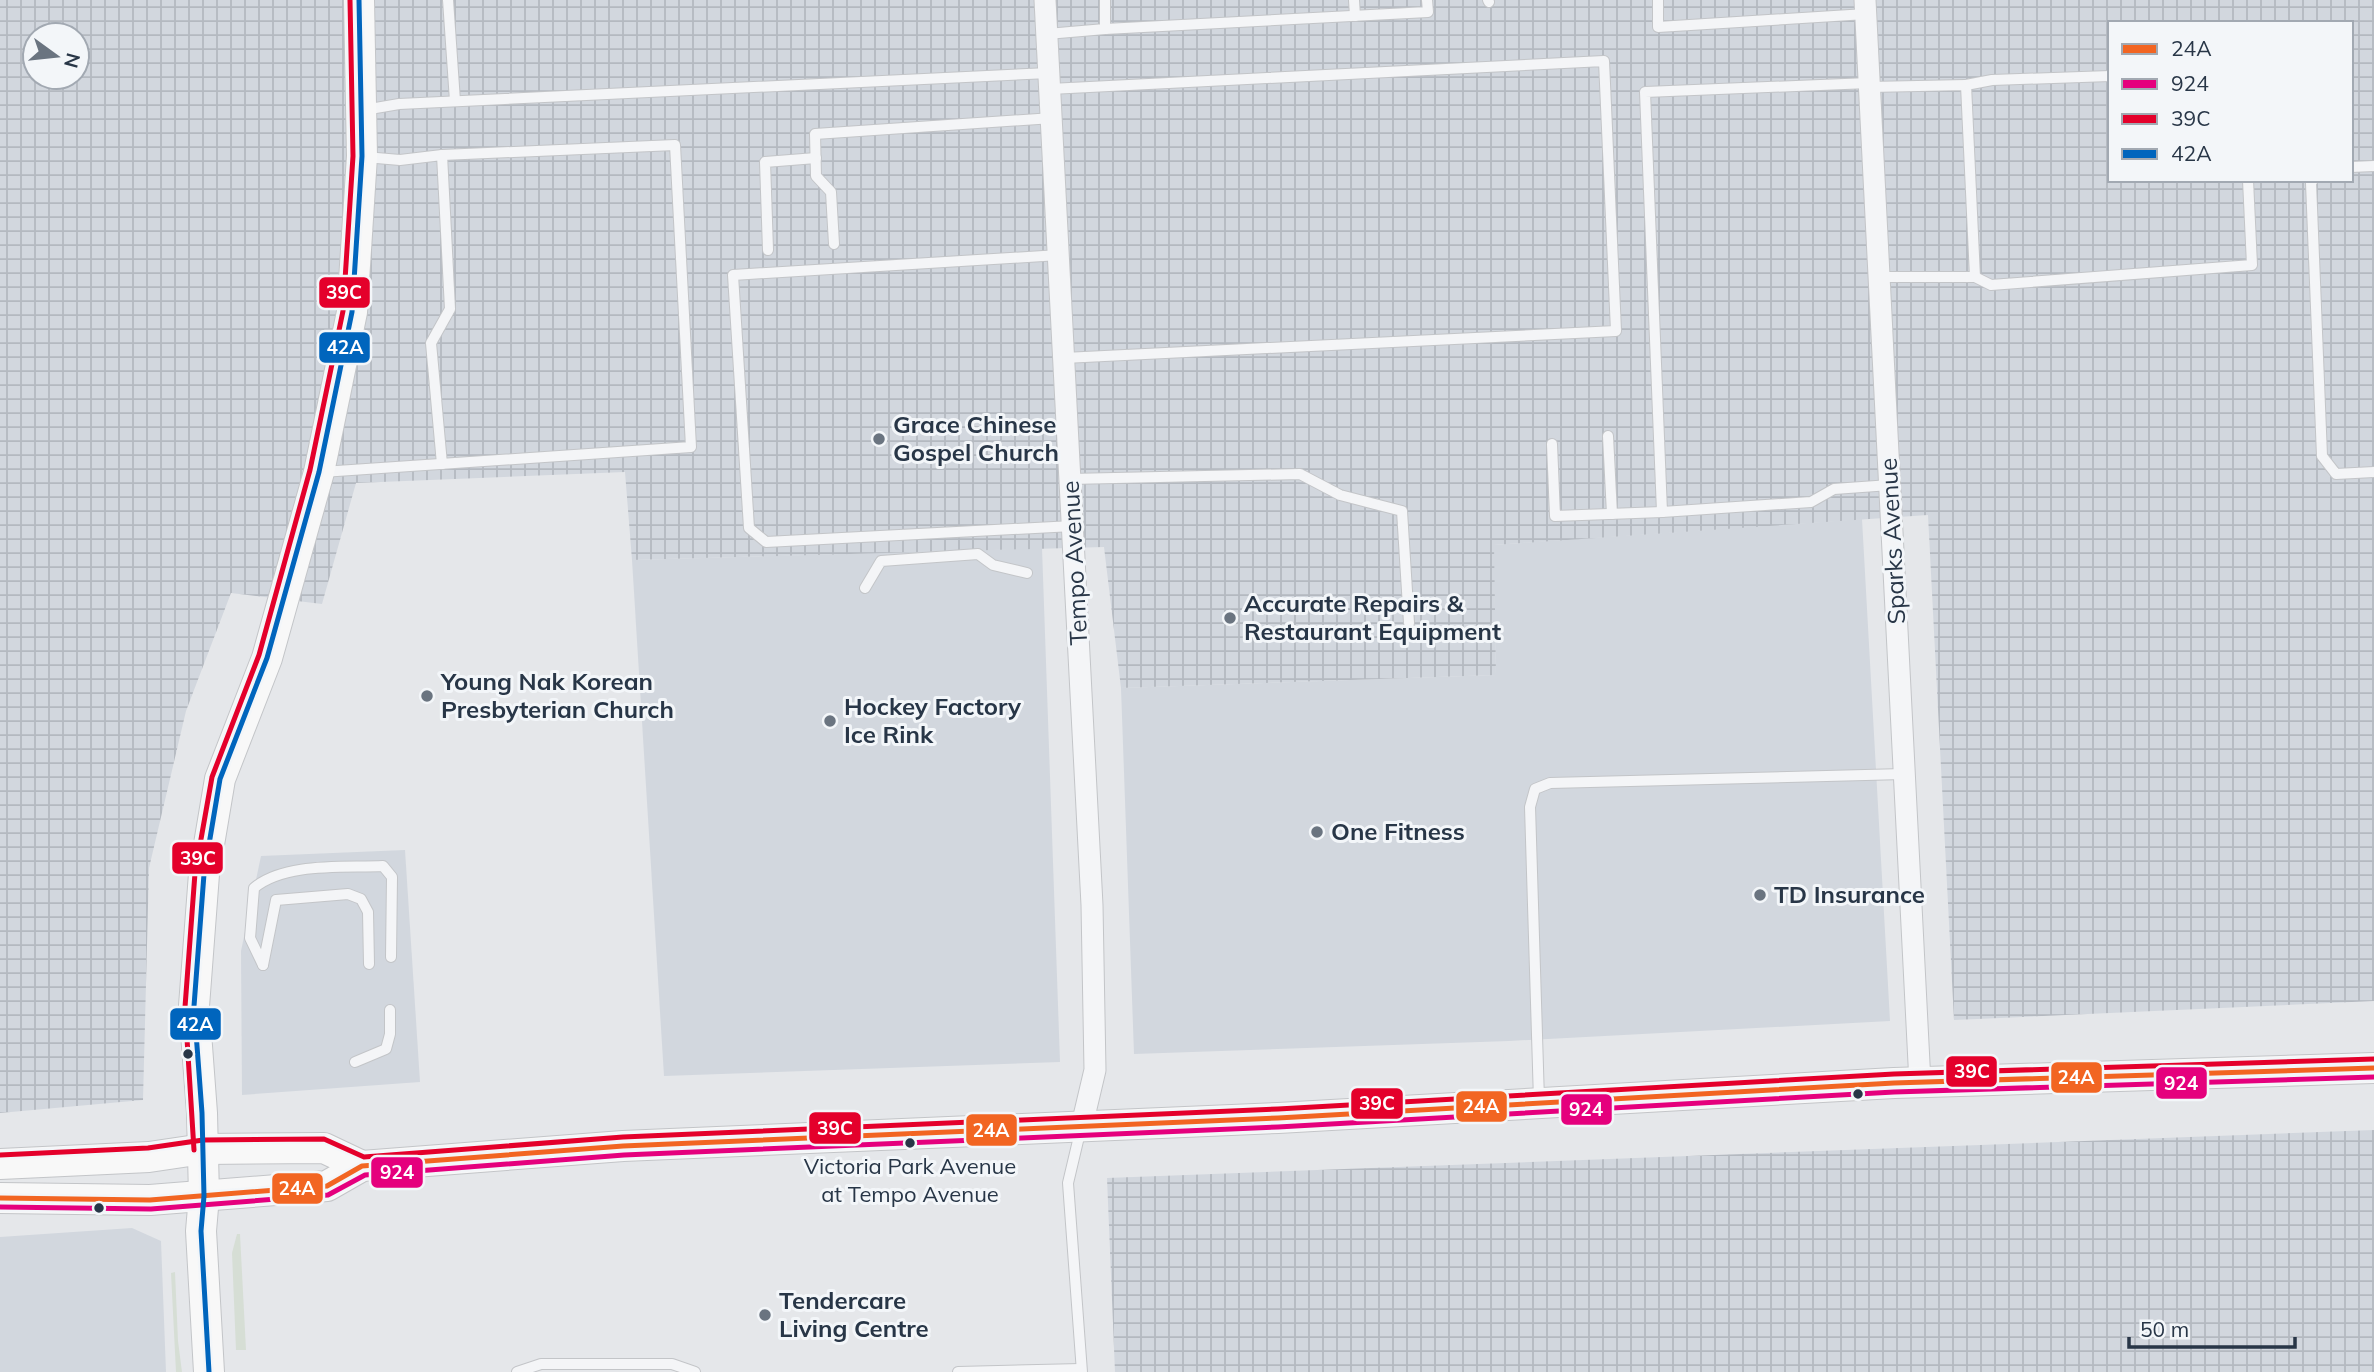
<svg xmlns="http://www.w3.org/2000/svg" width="2374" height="1372" font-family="Mulish,sans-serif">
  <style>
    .built { fill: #d2d7de }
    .industrial { fill: url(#industrial-grid); fill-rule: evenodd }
    .green { fill: #d6ded5 }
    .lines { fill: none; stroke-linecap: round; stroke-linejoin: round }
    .lane-casing { stroke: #c3c5c8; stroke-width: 12 }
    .street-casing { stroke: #c3c5c8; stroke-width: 23 }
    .secondary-casing { stroke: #c3c5c8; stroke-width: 32 }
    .lane { stroke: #f4f5f7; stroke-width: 10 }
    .street { stroke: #f4f5f7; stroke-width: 21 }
    .secondary { stroke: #f8f8f8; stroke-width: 30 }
    .bus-1-casing { stroke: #f3f6f9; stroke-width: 10 }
    .bus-2-casing { stroke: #f3f6f9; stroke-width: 10 }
    .bus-3-casing { stroke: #f3f6f9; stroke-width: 10 }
    .bus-4-casing { stroke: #f3f6f9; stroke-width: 10 }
    .bus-1 { stroke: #f26522; stroke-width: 5 }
    .bus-2 { stroke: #e5007d; stroke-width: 5 }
    .bus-3 { stroke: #e4002b; stroke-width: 5 }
    .bus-4 { stroke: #0065bd; stroke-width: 5 }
    .poi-dot { fill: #6a7480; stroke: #f3f6f9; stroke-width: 2.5 }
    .bus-dot { fill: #283647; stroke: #f3f6f9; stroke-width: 2.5 }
    .labels { text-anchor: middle; stroke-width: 6; stroke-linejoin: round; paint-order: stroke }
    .bus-label { font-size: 22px; fill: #283647; stroke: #f3f6f9 }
    .poi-label { font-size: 24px; font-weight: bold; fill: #283647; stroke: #f3f6f9; text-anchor: start }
    .street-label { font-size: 24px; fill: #283647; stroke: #f3f6f9 }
    .line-badge { stroke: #f3f6f9; stroke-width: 2.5 }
    .badge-label { font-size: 19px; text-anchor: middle; font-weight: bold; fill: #fff }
  </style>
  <defs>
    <pattern id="industrial-grid" width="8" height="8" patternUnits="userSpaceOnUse" patternTransform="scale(1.75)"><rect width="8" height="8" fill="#d2d7de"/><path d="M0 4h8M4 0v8" fill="none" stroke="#b4b9c0"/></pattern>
  </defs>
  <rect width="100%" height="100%" fill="#e5e7ea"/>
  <g class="built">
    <path d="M1862,519L1890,1021L1509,1041L1134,1054L1121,688L1496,675L1493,545Z"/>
    <path d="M1042,548L1060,1062L664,1076L632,560Z"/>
    <path d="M405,850L420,1082L242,1095L241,951L261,856Z"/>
    <path d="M132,1228L161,1241L166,1372H0V1237Z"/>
  </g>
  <g class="industrial">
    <path d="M0,0H2374V1001L1954,1020L1928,515L1494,545L1496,675L1121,688L1104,547L632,560L625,472L356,483L322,604L231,593L186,711L149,868L143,1100L0,1113ZM2110,23H2351V180H2110ZM35,35H77V77H35Z"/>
    <path d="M2374,1130V1372H1115L1107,1178Z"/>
  </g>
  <g class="green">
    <path d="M237,1234H240L246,1350H236L232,1253Z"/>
    <path d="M175,1272L178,1341L182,1372H176L171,1273Z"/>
  </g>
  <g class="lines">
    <g class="lane-casing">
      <g id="lane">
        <path d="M448,0L455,101"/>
        <path d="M1354,0L1355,16"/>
        <path d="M1488,0L1489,2"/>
        <path d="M1658,0V27L1866,14"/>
        <path d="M1105,29L1428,12L1427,0"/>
        <path d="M1047,34L1105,29V0"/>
        <path d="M1869,83L1645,92L1662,512L1811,502L1834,489L1890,485"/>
        <path d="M1966,85L1992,80L2110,76"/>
        <path d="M1870,87L1966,85L1975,277H1879"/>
        <path d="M1050,89L1604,61L1616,331L1064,358"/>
        <path d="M364,110L399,104L1049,73"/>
        <path d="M2351,167L2374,166"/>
        <path d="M2313,180L2311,183L2322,456L2336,474L2374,472"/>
        <path d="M834,244L831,192L816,176L815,134L1053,118"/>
        <path d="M768,250L765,162L816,158"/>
        <path d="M1059,255L733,275L749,528L766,542L1073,526"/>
        <path d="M1975,277L1991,285L2252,265L2248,180"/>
        <path d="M1608,436L1612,514"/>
        <path d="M1552,444L1555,516L1662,512"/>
        <path d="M442,464L431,343L450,309L442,155"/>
        <path d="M322,472L691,447L675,145L442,155L400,160L365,157"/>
        <path d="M1070,479L1300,474L1340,495L1402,511L1409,623"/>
        <path d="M865,588L881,561L978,554L993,565L1027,573"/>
        <path d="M263,965L250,938L254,888C285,862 344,868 383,866L392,877L391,957"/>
        <path d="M263,965L276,900L348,894L361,899L368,912L369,964"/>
        <path d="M355,1062L386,1049L390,1034V1010"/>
        <path d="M1539,1100L1530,807L1535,789L1550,783L1904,774"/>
        <path d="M1081,1128L1068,1183L1082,1372"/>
        <path d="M517,1372L541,1364H672L695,1372"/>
        <path d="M958,1372L1081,1369"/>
      </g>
    </g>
    <g class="street-casing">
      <g id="street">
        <path d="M1045,0L1092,905L1095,1070L1082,1125"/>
        <path d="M1865,0L1920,1083"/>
      </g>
    </g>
    <g class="secondary-casing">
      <g id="secondary">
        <path d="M0,1164L149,1157L203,1149L324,1148L362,1166"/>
        <path d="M0,1198L150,1200L327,1186L362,1166L623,1146L1278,1118L1894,1083L2374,1068"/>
        <path d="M209,1372L201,1231L204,1196L202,1113L194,1006L204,874L220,779L267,658L319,472L352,312L362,156L359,0"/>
      </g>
    </g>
    <use href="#lane" class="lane"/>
    <use href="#street" class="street"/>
    <use href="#secondary" class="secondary"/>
    <g class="bus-1-casing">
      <path id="bus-1" d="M0,1198L150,1200L327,1186L362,1166L623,1146L1278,1118L1894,1083L2374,1068"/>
    </g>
    <g class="bus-2-casing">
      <path id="bus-2" d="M0,1207L151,1209L328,1195L365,1175L624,1155L1278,1127L1894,1092L2374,1077"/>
    </g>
    <g class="bus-3-casing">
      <g id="bus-3">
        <path d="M194,1150L185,1007L195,873L212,777L259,655L310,470L343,311L353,156L350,0"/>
        <path d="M0,1155L148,1148L203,1140L324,1139L364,1157L623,1137L1278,1109L1894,1074L2374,1059"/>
      </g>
    </g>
    <g class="bus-4-casing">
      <path id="bus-4" d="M209,1372L201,1231L204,1196L202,1113L194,1006L204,874L220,779L267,658L319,472L352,312L362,156L359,0"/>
    </g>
    <use href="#bus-1" class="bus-1"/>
    <use href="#bus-2" class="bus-2"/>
    <use href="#bus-3" class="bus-3"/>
    <use href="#bus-4" class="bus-4"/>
  </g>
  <g class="poi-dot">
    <circle cx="879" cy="439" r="7"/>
    <circle cx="1230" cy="618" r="7"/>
    <circle cx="427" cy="696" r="7"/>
    <circle cx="830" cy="721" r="7"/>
    <circle cx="1317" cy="832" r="7"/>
    <circle cx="1760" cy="895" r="7"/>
    <circle cx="765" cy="1315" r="7"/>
  </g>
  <g class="bus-dot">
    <circle cx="188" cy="1054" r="6"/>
    <circle cx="1858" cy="1094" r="6"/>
    <circle cx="910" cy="1143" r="6"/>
    <circle cx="99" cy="1208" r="6"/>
  </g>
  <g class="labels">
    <g class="bus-label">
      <text x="910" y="1174">Victoria Park Avenue<tspan x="910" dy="28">at Tempo Avenue</tspan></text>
    </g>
    <g class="poi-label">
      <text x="893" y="433">Grace Chinese<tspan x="893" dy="28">Gospel Church</tspan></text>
      <text x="1244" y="612">Accurate Repairs &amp;<tspan x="1244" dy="28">Restaurant Equipment</tspan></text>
      <text x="441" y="690">Young Nak Korean<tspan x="441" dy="28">Presbyterian Church</tspan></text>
      <text x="844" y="715">Hockey Factory<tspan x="844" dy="28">Ice Rink</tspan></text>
      <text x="1331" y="840">One Fitness</text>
      <text x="1774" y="903">TD Insurance</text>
      <text x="779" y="1309">Tendercare<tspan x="779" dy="28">Living Centre</tspan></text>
    </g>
    <g class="street-label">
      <text transform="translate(1893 541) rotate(-93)" y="8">Sparks Avenue</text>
      <text transform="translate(1075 563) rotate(-93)" y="8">Tempo Avenue</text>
    </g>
  </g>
  <g class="line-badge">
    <rect x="318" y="276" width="53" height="33" rx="7" fill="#e4002b"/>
    <rect x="318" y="331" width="53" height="33" rx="7" fill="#0065bd"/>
    <rect x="171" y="841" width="53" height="34" rx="7" fill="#e4002b"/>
    <rect x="169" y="1007" width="53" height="34" rx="7" fill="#0065bd"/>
    <rect x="1945" y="1055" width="53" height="33" rx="7" fill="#e4002b"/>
    <rect x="2050" y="1061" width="53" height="33" rx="7" fill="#f26522"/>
    <rect x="2155" y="1066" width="53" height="34" rx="7" fill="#e5007d"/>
    <rect x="1350" y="1087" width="54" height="33" rx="7" fill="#e4002b"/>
    <rect x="1455" y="1090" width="53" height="33" rx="7" fill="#f26522"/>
    <rect x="1560" y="1093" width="53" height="33" rx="7" fill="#e5007d"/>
    <rect x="808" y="1111" width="54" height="34" rx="7" fill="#e4002b"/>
    <rect x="965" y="1113" width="53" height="34" rx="7" fill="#f26522"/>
    <rect x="370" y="1156" width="54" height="33" rx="7" fill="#e5007d"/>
    <rect x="271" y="1172" width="53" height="33" rx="7" fill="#f26522"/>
  </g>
  <g class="badge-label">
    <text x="344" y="299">39C</text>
    <text x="345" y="354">42A</text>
    <text x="198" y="865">39C</text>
    <text x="195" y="1031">42A</text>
    <text x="1972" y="1078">39C</text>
    <text x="2076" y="1084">24A</text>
    <text x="2181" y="1090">924</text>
    <text x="1377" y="1110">39C</text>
    <text x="1481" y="1113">24A</text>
    <text x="1586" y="1116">924</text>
    <text x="835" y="1135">39C</text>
    <text x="991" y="1137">24A</text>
    <text x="397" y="1179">924</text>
    <text x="297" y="1195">24A</text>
  </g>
  <rect x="2108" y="21" width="245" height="161" fill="#f3f6f9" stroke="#a2a9b2" stroke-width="2"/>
  <rect x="2122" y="44" width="35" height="10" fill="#f26522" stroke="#a2a9b2" stroke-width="2"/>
  <text x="2171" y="56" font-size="21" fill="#283647">24A</text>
  <rect x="2122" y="79" width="35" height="10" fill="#e5007d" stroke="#a2a9b2" stroke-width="2"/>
  <text x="2171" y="91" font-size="21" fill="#283647">924</text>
  <rect x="2122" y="114" width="35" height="10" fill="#e4002b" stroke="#a2a9b2" stroke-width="2"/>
  <text x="2171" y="126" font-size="21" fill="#283647">39C</text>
  <rect x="2122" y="149" width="35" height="10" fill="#0065bd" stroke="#a2a9b2" stroke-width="2"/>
  <text x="2171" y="161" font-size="21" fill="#283647">42A</text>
  <g transform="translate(56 56) rotate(105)"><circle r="33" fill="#f3f6f9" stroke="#a2a9b2" stroke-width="2"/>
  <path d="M0-5L12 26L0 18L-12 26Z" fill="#6a7480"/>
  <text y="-10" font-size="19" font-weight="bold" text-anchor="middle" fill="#283647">N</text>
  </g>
  <path d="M2129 1337v10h166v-10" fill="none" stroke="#283647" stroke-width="3.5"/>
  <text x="2140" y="1337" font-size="21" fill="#283647" stroke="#f3f6f9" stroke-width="5" paint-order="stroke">50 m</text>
</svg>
